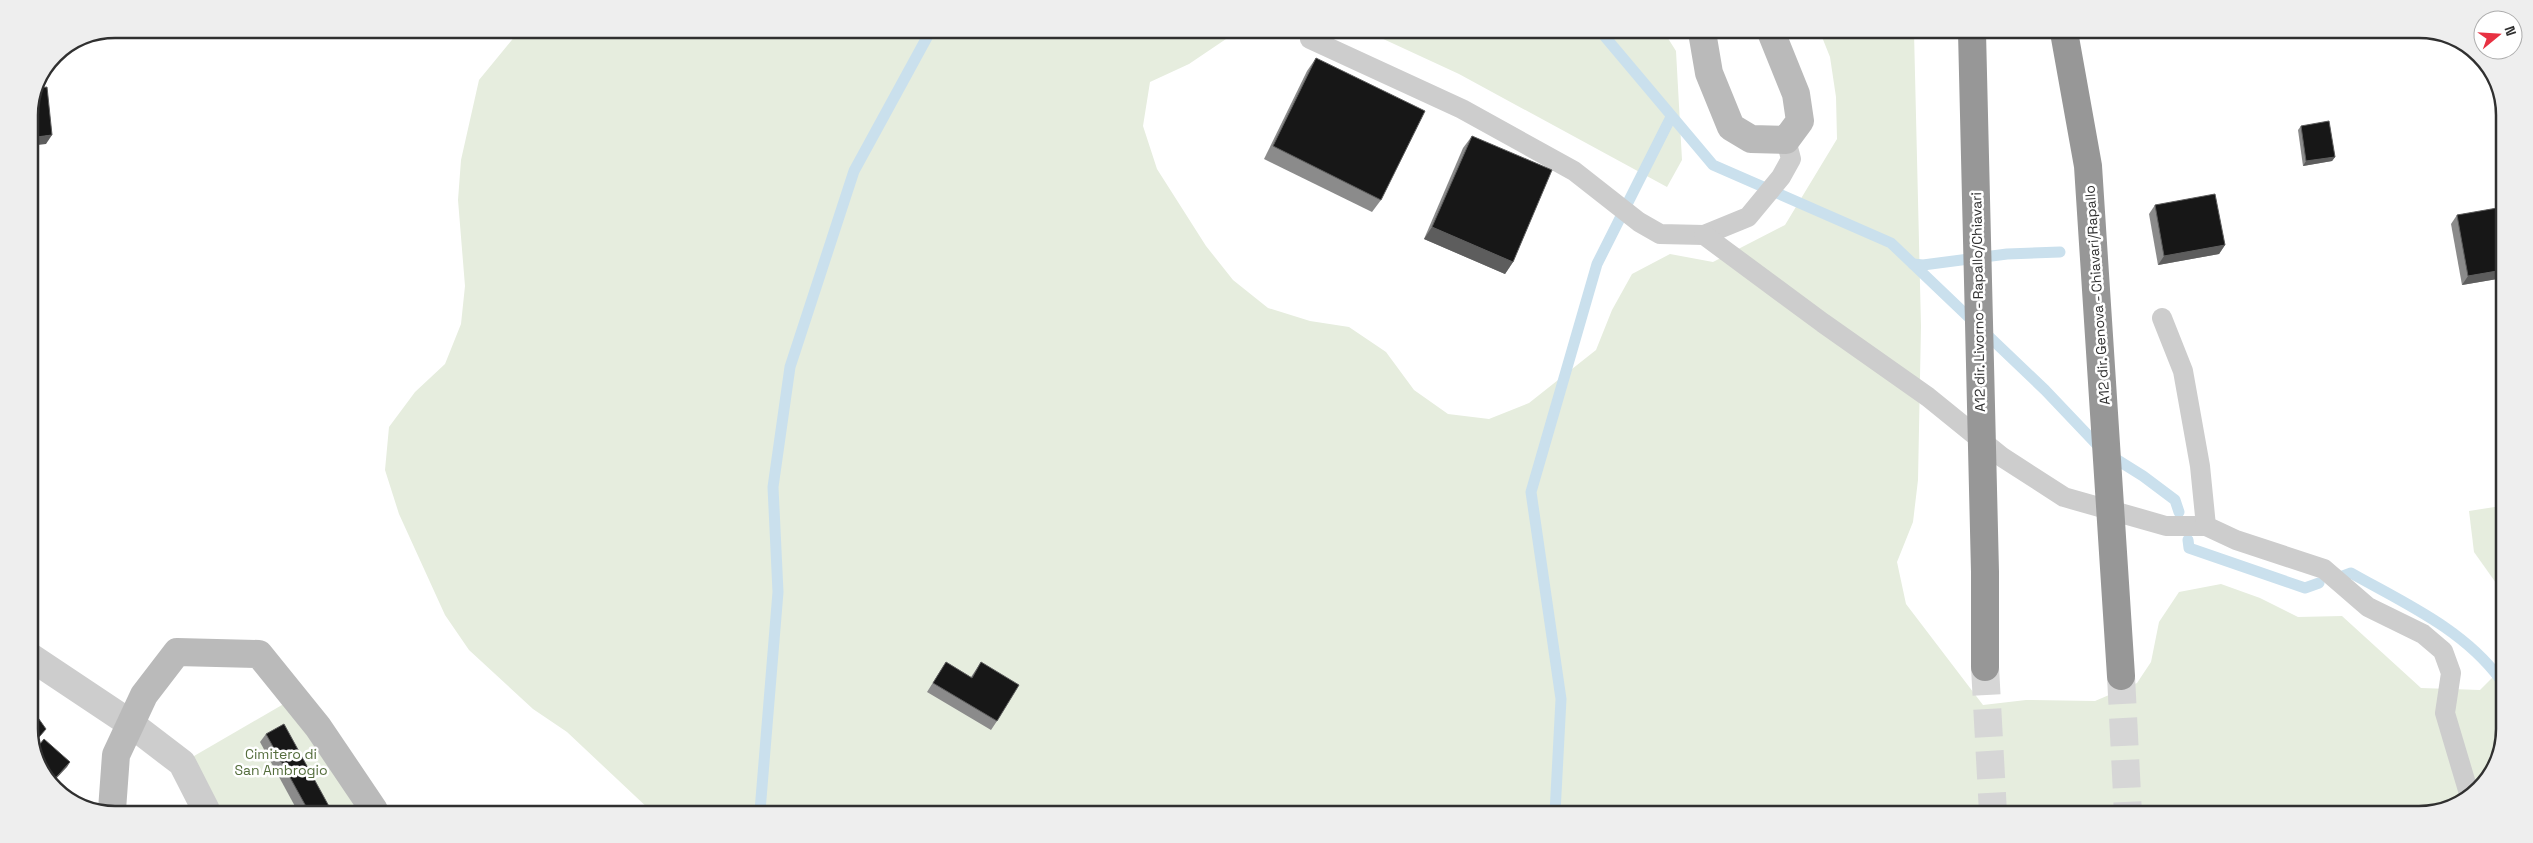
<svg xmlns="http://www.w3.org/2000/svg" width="2533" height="843" font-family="'Space Grotesk',sans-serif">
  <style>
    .green { fill: #e6edde }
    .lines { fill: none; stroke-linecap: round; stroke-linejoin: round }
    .stream { stroke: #cae0ed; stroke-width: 11 }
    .highway-tunnel { stroke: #d6d6d6; stroke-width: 28; stroke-dasharray: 28 14; stroke-linecap: butt }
    .lane { stroke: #cdcdcd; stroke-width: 20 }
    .street { stroke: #cdcdcd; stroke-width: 28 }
    .secondary { stroke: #bababa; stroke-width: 28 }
    .highway { stroke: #979797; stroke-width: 28 }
    .wall { fill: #8b8b8b }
    .shaded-wall { fill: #5d5d5d }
    .building { fill: #171717; stroke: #5d5d5d }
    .labels { text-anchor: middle; stroke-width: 5; stroke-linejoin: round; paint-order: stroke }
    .street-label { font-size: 14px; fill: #303030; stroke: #fff }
    .park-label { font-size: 14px; fill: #546d3c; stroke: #fff }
    .rim { fill: none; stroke: #303030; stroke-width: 2.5 }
  </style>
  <rect width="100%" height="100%" fill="#fff"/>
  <g class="green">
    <path d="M520,30L1250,31L1226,39L1189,64L1150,82L1143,126L1157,169L1206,246L1233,280L1268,308L1310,321L1349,327L1386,352L1414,390L1448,414L1489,419L1529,403L1596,350L1612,310L1632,274L1670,254L1713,262L1785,225L1837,139L1836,97L1830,57L1820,32H1914L1921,326L1918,480L1913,522L1897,562L1906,604L1983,705L2026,700L2095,701L2137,683L2151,662L2159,622L2179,592L2221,584L2260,598L2298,617L2342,616L2421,688L2480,690L2500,670V756L2471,797L2419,814L651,811L567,732L533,709L469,650L445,615L399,514L385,470L389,427L415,392L445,364L461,324L465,286L458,200L461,160L479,80Z"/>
    <path d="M1366,31L1664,32L1676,51L1682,160L1667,187L1459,74Z"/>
    <path d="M2501,506V590L2474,552L2469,511Z"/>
    <path d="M294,698L373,810H206L182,763Z"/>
  </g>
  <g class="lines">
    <g class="stream">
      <path d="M1601,32L1713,165L1891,243L2045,390L2103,451L2143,476L2175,500L2179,512"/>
      <path d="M1913,264L1923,265L2007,254L2060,252"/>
      <path d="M2188,540L2189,548L2305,588L2319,583"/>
      <path d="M2343,576L2351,573C2404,603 2463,629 2500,679"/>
      <path d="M760,811L778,592L773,487L790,367L854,171L931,30"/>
      <path d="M1555,813L1561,699L1531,492L1597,264L1671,117"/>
    </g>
    <g class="highway-tunnel">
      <path d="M1985,667L1993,813"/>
      <path d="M2121,676L2128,814"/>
    </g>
    <g class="lane">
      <path d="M1310,39L1462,109L1574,171L1639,222L1660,234L1704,235L1748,217L1781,177L1791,159L1786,140"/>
      <path d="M1704,235L1823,323L1928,397L2002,457L2064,497L2166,526H2206"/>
      <path d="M2162,318L2183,371L2200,466L2206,526L2236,540L2324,569L2368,607L2423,634L2443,651L2451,673L2445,713L2470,797"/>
    </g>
    <path class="street" d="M29,656L131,724L182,763L206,810"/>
    <g class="secondary">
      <path d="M1702,32L1709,73L1731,127L1751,139L1786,140L1800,121L1796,94L1771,32"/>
      <path d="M112,810L116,755L144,695L177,652L259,654L318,727L374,810"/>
    </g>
    <g class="highway">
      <path d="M1972,32L1985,572V667"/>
      <path d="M2064,32L2088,166L2121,676"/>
    </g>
  </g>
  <g class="wall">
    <path d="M1316,58L1381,200L1372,212L1264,159L1307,71Z"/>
    <path d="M2301,126L2335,157L2332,161L2303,166L2298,130Z"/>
    <path d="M1472,136L1513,262L1505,274L1424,239L1463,148Z"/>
    <path d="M2155,205L2225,245L2219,254L2158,265L2149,214Z"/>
    <path d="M2503,207V278L2462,285L2451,224L2457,215Z"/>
    <path d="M946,662L971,677L981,662L997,721L991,730L927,692Z"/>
    <path d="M266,734L331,810H297L260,742Z"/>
  </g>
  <g class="shaded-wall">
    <path d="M52,135L46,144L29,146V138Z"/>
    <path d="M2335,157L2332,161L2303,166L2306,161Z"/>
    <path d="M1432,227L1513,262L1505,274L1424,239Z"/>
    <path d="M2225,245L2219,254L2158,265L2164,256Z"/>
    <path d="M2503,270V278L2462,285L2468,276Z"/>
    <path d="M70,762L67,767L51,784H50Z"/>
  </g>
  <g class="building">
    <path d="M1316,58L1425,111L1381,200L1273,146Z"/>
    <path d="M47,87L52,135L29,138V109L39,88Z"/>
    <path d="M2329,121L2335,157L2306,161L2301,126Z"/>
    <path d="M1472,136L1552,170L1513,262L1432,227Z"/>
    <path d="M2215,194L2225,245L2164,256L2155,205Z"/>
    <path d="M2503,207V270L2468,276L2457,215Z"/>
    <path d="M946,662L972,678L981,662L1019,685L997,721L933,683Z"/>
    <path d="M29,705L46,729L34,743L29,735Z"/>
    <path d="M284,724L331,810H308L266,734Z"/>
    <path d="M44,739L70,762L50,784L47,781L35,750Z"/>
  </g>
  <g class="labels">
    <g class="street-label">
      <text transform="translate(2097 295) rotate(-94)" y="5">A12 dir. Genova - Chiavari/Rapallo</text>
      <text transform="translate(1978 302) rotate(-91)" y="5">A12 dir. Livorno - Rapallo/Chiavari</text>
    </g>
    <g class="park-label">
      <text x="281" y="759">Cimitero di<tspan x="281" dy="16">San Ambrogio</tspan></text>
    </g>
  </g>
  <path d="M0 0H2533V843H0ZM115 38H2419A77 77 0 0 1 2496 115V729A77 77 0 0 1 2419 806H115A77 77 0 0 1 38 729V115A77 77 0 0 1 115 38Z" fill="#eee" fill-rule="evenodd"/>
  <path class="rim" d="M115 38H2419A77 77 0 0 1 2496 115V729A77 77 0 0 1 2419 806H115A77 77 0 0 1 38 729V115A77 77 0 0 1 115 38Z"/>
  <g transform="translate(2498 35) rotate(72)"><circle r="24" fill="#ffffff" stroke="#acacac"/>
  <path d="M0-4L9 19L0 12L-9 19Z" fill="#e83142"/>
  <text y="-8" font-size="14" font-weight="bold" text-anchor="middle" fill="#303030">N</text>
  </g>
</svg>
